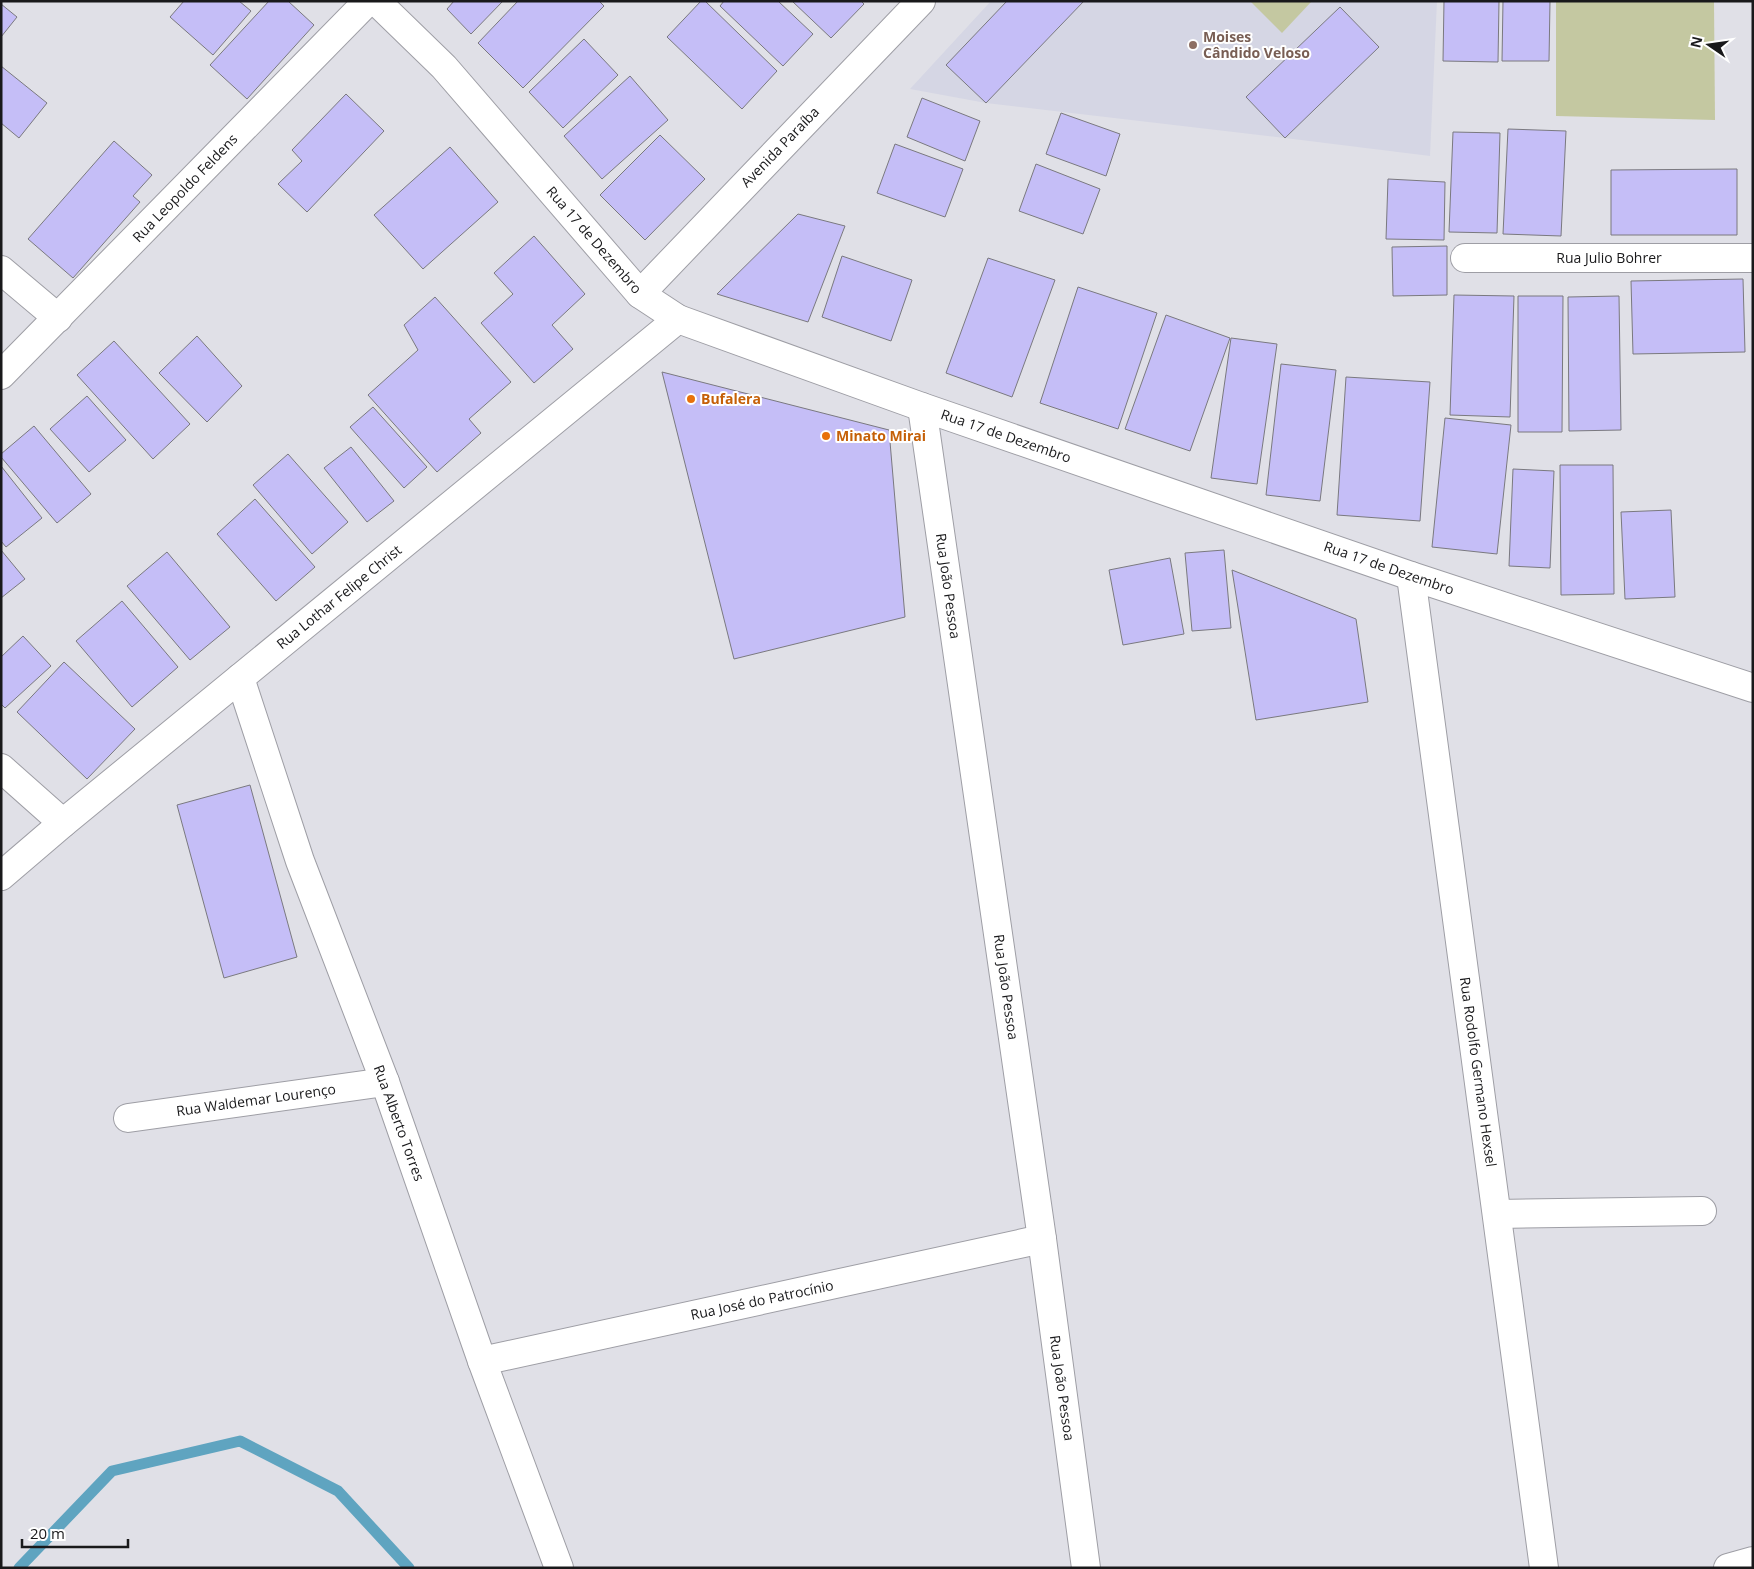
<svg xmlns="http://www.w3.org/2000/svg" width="1754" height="1569" font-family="'Open Sans',sans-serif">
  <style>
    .built { fill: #d5d6e4 }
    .green { fill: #c4c8a1 }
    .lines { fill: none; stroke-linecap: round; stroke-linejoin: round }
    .stream { stroke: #5fa4c0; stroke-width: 11 }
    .building { fill: #c5bef7; stroke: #7a797f }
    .minor-casing { stroke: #9e9ea5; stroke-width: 30 }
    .major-casing { stroke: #9e9ea5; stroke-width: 30 }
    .minor { stroke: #fff; stroke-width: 28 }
    .major { stroke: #fff; stroke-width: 28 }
    .education-dot { fill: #8d6e63; stroke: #fff; stroke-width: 2 }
    .food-dot { fill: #e8710a; stroke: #fff; stroke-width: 2 }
    .labels { text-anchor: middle; stroke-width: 4; stroke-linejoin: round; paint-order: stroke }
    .education-label { font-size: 14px; font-weight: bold; fill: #785e54; stroke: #fff; text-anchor: start }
    .street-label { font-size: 14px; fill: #19191b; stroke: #fff }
    .food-label { font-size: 14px; font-weight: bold; fill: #c56008; stroke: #fff; text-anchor: start }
  </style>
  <rect width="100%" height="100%" fill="#e0e0e7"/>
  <path class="built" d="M991,1H1437L1430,156L1285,138L986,103L910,89Z"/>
  <g class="green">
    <path d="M1250,1H1312L1282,33Z"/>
    <path d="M1556,1H1714L1715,120L1556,116Z"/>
  </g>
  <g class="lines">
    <path class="stream" d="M19,1568L112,1471L240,1441L338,1491L409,1568"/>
  </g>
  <g class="building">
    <path d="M184,1H239L251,11L213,55L170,17Z"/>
    <path d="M269,1H288L314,25L247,99L210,65Z"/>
    <path d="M454,1H503L471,34L447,9Z"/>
    <path d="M518,1H599L604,6L523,88L478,43Z"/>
    <path d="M701,1H705L777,71L742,109L667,37Z"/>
    <path d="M724,1H778L813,34L783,66L720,6Z"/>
    <path d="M792,1H861L864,4L831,38Z"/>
    <path d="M1007,1H1084L986,103L946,65Z"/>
    <path d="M1444,1H1499L1498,62L1443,61Z"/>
    <path d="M1503,1H1550L1549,61H1502Z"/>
    <path d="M1,4L17,17L1,37Z"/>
    <path d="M1340,7L1379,47L1285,138L1246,97Z"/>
    <path d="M584,39L618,75L563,128L529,92Z"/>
    <path d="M1,66L47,103L19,138L1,123Z"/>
    <path d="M630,76L668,120L602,179L564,136Z"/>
    <path d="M346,94L384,131L307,212L278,184L302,161L292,150Z"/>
    <path d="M922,98L980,121L965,161L907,137Z"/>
    <path d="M1061,113L1120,134L1106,176L1046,154Z"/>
    <path d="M1508,129L1566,131L1561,236L1503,234Z"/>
    <path d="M1453,132L1500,133L1497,233L1449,232Z"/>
    <path d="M660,135L705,179L645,240L600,195Z"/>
    <path d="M114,141L152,175L133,196L140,202L73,278L28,239Z"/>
    <path d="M895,144L963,169L945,217L877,193Z"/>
    <path d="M450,147L498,202L423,269L374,215Z"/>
    <path d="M1036,164L1100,189L1083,234L1019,211Z"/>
    <path d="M1737,169V235H1611V170Z"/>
    <path d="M1388,179L1445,182L1444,240L1386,239Z"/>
    <path d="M798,214L845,226L808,322L717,294Z"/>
    <path d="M534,236L585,294L552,325L573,349L534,383L481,323L513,294L494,273Z"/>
    <path d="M1447,246V295L1393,296L1392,247Z"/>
    <path d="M842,256L912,280L891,341L822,317Z"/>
    <path d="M988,258L1055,280L1012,397L946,373Z"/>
    <path d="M1743,279L1745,352L1633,354L1631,281Z"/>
    <path d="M1078,287L1157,313L1118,429L1040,403Z"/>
    <path d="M1454,295L1514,296L1510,417L1450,415Z"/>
    <path d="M1518,296H1563L1562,432H1518Z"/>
    <path d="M1619,296L1621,430L1569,431L1568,297Z"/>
    <path d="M435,297L511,382L469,419L481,433L437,472L368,395L418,350L404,325Z"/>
    <path d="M1166,315L1230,338L1190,451L1125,429Z"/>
    <path d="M197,336L242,386L207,422L159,373Z"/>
    <path d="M1231,338L1277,344L1257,484L1211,478Z"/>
    <path d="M114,341L190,424L153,459L77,375Z"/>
    <path d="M1281,364L1336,370L1320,501L1266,495Z"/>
    <path d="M662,372L889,430L905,617L734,659Z"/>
    <path d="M1346,377L1430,382L1420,521L1337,515Z"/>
    <path d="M87,396L126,440L89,472L50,429Z"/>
    <path d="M373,407L427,467L404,488L350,427Z"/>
    <path d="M1445,418L1511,425L1497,554L1432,547Z"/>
    <path d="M34,426L91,494L57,523L1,457V454Z"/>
    <path d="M351,447L394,501L367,522L324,468Z"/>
    <path d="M288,454L348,522L312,554L253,485Z"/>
    <path d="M1560,465H1613L1614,594L1561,595Z"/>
    <path d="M1,466L42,518L6,547L1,541Z"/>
    <path d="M1513,469L1554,471L1550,568L1509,566Z"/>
    <path d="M255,499L315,567L276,601L217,534Z"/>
    <path d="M1671,510L1675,597L1625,599L1621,512Z"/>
    <path d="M1,550L25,579L1,598Z"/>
    <path d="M1224,550L1231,628L1192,631L1185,553Z"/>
    <path d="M167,552L230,627L190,660L127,586Z"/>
    <path d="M1170,558L1184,634L1123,645L1109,570Z"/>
    <path d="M1232,570L1356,619L1368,702L1256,720Z"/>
    <path d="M122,601L178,667L132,707L76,641Z"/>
    <path d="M23,636L51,666L5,708L1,704V657Z"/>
    <path d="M64,662L135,729L87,779L17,712Z"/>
    <path d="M250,785L297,957L224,978L177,805Z"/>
  </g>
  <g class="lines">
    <g class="minor-casing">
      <g id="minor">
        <path d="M1465,258H1753"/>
        <path d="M1,270L58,318"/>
        <path d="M640,294L921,1"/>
        <path d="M1,375L368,1"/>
        <path d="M922,407L1042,1239L1086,1568"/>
        <path d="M1411,576L1544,1568"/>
        <path d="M240,678L300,861L385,1082L482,1361L559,1568"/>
        <path d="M1,768L63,823"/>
        <path d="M1,876L63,823L678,319"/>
        <path d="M128,1118L385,1082"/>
        <path d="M1497,1214L1702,1211"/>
        <path d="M482,1361L1042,1239"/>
        <path d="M1728,1568L1753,1561"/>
      </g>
    </g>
    <g class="major-casing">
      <path id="major" d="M376,1L444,67L640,294L678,319L922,407L1411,576L1753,688"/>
    </g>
    <use href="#minor" class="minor"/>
    <use href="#major" class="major"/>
  </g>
  <circle class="education-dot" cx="1193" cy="45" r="5"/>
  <g class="food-dot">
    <circle cx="691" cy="399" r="5"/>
    <circle cx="826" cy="436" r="5"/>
  </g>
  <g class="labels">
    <g class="education-label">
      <text x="1203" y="42">Moises<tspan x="1203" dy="16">Cândido Veloso</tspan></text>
    </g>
    <g class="street-label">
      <text transform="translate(780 147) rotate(-46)" y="5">Avenida Paraíba</text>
      <text transform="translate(185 188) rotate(-46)" y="5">Rua Leopoldo Feldens</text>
      <text transform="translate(594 240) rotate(49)" y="5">Rua 17 de Dezembro</text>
      <text x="1609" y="263">Rua Julio Bohrer</text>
      <text transform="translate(1006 436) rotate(19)" y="5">Rua 17 de Dezembro</text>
      <text transform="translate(1389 568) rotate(19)" y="5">Rua 17 de Dezembro</text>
      <text transform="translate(948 586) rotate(82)" y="5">Rua João Pessoa</text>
      <text transform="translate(339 597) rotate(-39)" y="5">Rua Lothar Felipe Christ</text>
      <text transform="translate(1006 987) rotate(82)" y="5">Rua João Pessoa</text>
      <text transform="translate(1478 1072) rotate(82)" y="5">Rua Rodolfo Germano Hexsel</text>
      <text transform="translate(256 1100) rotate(-8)" y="5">Rua Waldemar Lourenço</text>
      <text transform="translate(399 1123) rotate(70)" y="5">Rua Alberto Torres</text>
      <text transform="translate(762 1300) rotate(-12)" y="5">Rua José do Patrocínio</text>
      <text transform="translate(1062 1388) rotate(82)" y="5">Rua João Pessoa</text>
    </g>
    <g class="food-label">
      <text x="701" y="404">Bufalera</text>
      <text x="836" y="441">Minato Mirai</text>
    </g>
  </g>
  <rect width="1754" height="1569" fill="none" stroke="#19191b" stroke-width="5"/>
  <g transform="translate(1709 45) rotate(283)" stroke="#ffffff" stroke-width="4" paint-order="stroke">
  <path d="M0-4L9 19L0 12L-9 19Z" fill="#19191b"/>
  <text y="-8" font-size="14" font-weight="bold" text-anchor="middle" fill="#19191b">N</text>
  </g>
  <path d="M22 1539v8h106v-8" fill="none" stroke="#19191b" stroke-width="2.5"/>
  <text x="30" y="1539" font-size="15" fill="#19191b" stroke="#ffffff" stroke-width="4" paint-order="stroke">20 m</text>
</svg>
